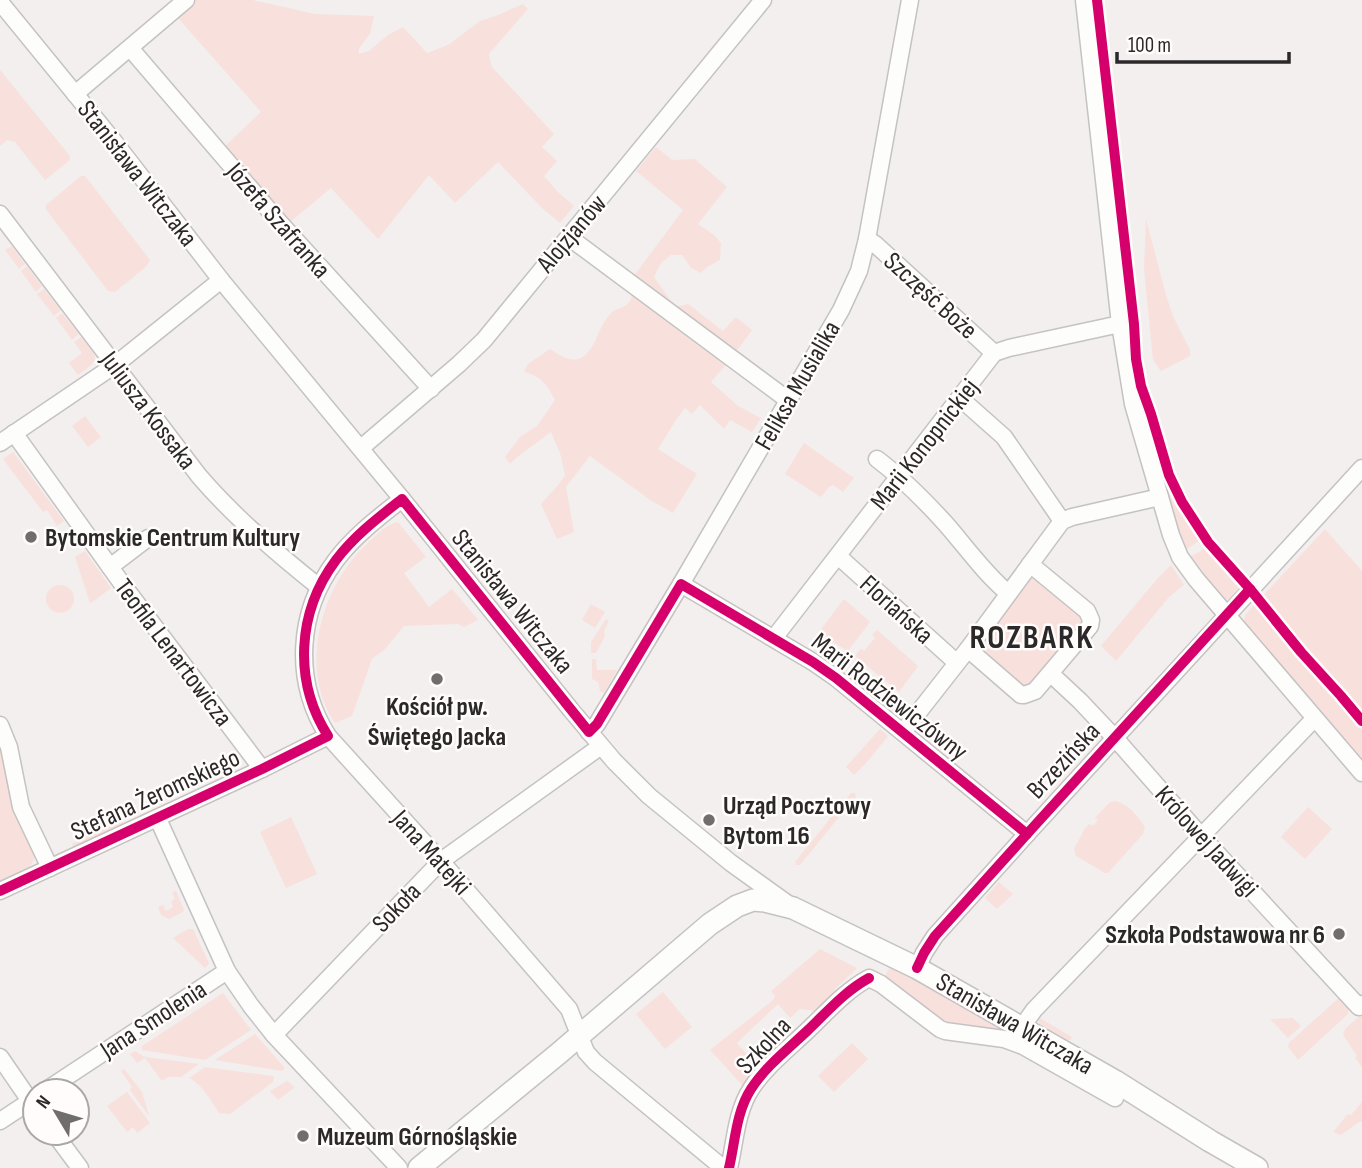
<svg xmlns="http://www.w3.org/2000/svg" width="1362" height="1168" font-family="'Sofia Sans Condensed',sans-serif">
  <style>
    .green { fill: #f8e1dc }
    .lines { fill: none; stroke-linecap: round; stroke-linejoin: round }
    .minor-casing { stroke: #c4c2c2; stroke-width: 19 }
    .major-casing { stroke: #c4c2c2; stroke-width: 24 }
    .minor { stroke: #fdfdfc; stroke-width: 16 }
    .major { stroke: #fdfdfc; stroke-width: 21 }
    .cycleway-casing { stroke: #fffcfb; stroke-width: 15 }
    .cycleway { stroke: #d6006c; stroke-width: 10 }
    .poi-dot { fill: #706e6d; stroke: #fffcfb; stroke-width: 2.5 }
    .labels { text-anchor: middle; stroke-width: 5; stroke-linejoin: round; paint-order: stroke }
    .street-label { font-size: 26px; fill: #2a2828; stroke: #fffcfb }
    .poi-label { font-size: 26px; font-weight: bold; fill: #2a2828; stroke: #fffcfb; text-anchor: start }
    .district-label { font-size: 33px; font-weight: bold; letter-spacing: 2px; fill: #2a2828; stroke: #fffcfb }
  </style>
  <rect width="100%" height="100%" fill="#f2efee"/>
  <g class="green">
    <path d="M196,0H253L315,14L374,16L370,34L359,48V54L369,51L388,35L403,27L427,53L448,45L480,21L498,15L523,4L528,9L489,54L492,67L554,134L542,147L557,161L544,176L558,192L574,206L560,223L542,208L498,162L455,203L429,175L378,239L331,188L288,224L223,148L261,112L177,17Z"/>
    <path d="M0,70L70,156L69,161L45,180L15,142L7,140L0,146Z"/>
    <path d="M656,147L672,160L695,159L727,187L698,224L714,235L721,243L720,260L707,267L701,273L691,268L682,255H671L661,263L654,277L675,307L688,304L723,331L736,317L752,330L731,359L711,382L738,406L761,418L752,432L730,420L724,429L700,405L692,414L685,408L676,420L658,449L697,474L673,513L650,500L590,456L566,487L574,532L557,539L541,504L559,484L565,475L560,453L551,432L516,458L510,464L505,457L520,437L537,426L555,400C550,391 545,381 535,376C531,374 527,373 524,371L528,364L550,349C559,355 570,363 581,358C594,351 597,333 605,321C607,318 609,315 612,312C618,308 626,308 630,301C634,294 630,286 628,279L636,273L683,210L636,171Z"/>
    <path d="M81,176H85L150,260L147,266L115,292L108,291L45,208L46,205Z"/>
    <path d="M1146,219L1166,295L1173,316L1190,350V356L1161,371L1153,360L1144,269Z"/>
    <path d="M12,246L25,264L19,269L5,250Z"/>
    <path d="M27,266L42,286L36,292L21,271Z"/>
    <path d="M44,289L61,310L54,316L37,294Z"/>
    <path d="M62,313L79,334L72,340L56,318Z"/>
    <path d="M81,337C98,359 102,358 78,375L69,363L82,353L74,342Z"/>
    <path d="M1144,405C1151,431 1157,458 1168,483C1177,503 1190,521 1202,539L1184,551L1139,406Z"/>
    <path d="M85,416L101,437L88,447L72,426Z"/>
    <path d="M804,443L854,478L843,492L833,485L829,487L821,497L785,474Z"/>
    <path d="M13,452L64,521L57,526L47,510L43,512L3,459Z"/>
    <path d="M398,522L426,557L404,573L429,607L452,589L478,620L464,627L458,624L404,626L385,649L372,659L352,716L335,723C297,666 322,583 371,540C379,533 387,524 398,522Z"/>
    <path d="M1325,529L1362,571V764L1243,625L1245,615Z"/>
    <path d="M1209,548L1241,585L1229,599L1223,601L1188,558L1204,549Z"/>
    <path d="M85,551L111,588L94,601L90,603L75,557Z"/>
    <path d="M1171,565L1184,585L1169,597L1116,661L1101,646L1158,578Z"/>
    <path d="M1031,577L1035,578L1083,619V623L1029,685L1023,686L983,652V643Z"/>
    <circle cx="60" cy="599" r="14"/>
    <path d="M844,599L870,622L848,651L818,633Z"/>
    <path d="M591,604L605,612L595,628L582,620Z"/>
    <path d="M606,619L609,621L604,631L605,636L596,653H591V642Z"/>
    <path d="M877,630L918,666L899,692L855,656L861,649L864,651L875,638L872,635Z"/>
    <path d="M592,659H596L597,670H617L604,693L600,691L598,682L592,679Z"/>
    <path d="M880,729L888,736L867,762L854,775L846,767Z"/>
    <path d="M0,744L35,854C32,873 15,877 0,884Z"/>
    <path d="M851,793H855L856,796L800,865H796L795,862Z"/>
    <path d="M1115,801C1129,804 1137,816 1145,827L1143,834L1108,873H1105L1076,856L1074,849L1084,830L1089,824L1093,826L1098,820L1095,818L1109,803Z"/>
    <path d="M1308,807L1332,829L1305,859L1281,837Z"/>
    <path d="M291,817L317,874L286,888L260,832Z"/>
    <path d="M122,820L124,825L74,849L72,844Z"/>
    <path d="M999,882L1013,894L997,909L985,898Z"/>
    <path d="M176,891L184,910L183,912L169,919L161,915L158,907L163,905L166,911L173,907L171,901L175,899L172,893Z"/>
    <path d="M188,929H193L209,963L208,965L205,968L173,938Z"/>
    <path d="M820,949L857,968L834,990L837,994L816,1011L800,1009L790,1018L778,1004L737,1043L758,1067L743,1086L710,1050L773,1000L775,996L771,991Z"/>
    <path d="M890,967L1005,1029L1000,1035L945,1024L883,979Z"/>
    <path d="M663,992L692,1027L665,1049L636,1014Z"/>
    <path d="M223,993L251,1030L205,1060L142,1050V1046Z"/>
    <path d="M1341,996L1349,1007L1348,1014L1298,1060L1288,1047L1289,1043Z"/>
    <path d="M1362,1014V1067L1355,1058L1357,1056L1343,1035L1345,1029Z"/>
    <path d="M1038,1017L1072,1037L1069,1041L1042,1025L1039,1023Z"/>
    <path d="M1293,1018L1301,1026L1288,1038L1270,1019Z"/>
    <path d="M255,1034L285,1068L282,1071L215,1060Z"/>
    <path d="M852,1043L868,1059L834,1092L818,1076Z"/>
    <path d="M135,1051L145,1057L199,1064L181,1077H168L162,1081L145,1058L137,1063L130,1054Z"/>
    <path d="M205,1067L274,1076L273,1082L230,1114L219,1113C211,1101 203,1085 189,1078Z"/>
    <path d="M124,1069L142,1092L149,1116L130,1090L132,1087L121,1071Z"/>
    <path d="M287,1081L295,1087L278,1100L270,1091Z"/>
    <path d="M127,1092L150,1123L137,1133L133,1127L127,1132L107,1106Z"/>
    <path d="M1362,1102V1122H1359L1341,1135L1333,1132L1348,1114L1351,1115Z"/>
  </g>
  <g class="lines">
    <g class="minor-casing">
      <g id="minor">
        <path d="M1084,0L1120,324L1133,404L1171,535L1180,557L1196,579L1362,773"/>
        <path d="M0,2L112,139L221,280L402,499L571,710L614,761L649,796L731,863L788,904"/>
        <path d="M130,48L280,223L431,389"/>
        <path d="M75,94L186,0"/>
        <path d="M0,214L199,476C235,518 276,553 319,587"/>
        <path d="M867,239L875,244L994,353"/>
        <path d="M574,241L788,400"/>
        <path d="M960,398L1004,437L1062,521"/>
        <path d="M14,433L123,585L262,769"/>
        <path d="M0,443L115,365L221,280"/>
        <path d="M361,448L459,364L484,340L763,0"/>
        <path d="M877,459C901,477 924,500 945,523C966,547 984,573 1008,593"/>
        <path d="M402,499C379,517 354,536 336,560C297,612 293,681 328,736L441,861L569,1009L586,1052L595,1062L723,1168"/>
        <path d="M838,556L957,663"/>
        <path d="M110,567L148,538"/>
        <path d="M681,584L813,662L836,678L1027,834"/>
        <path d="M774,638L994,353L1009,348L1120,324"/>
        <path d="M968,649L1021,695H1024L1035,691L1090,626L1091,620L1087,611L1030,564"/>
        <path d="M1051,674L1080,701L1115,738L1201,836L1359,1007L1362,1004"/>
        <path d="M0,725L9,747L21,807L50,868"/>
        <path d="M589,732L597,724L681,584L841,310L859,271L867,239L910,0"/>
        <path d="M903,732L968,649L1062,521L1072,517L1160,497"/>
        <path d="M158,819L227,971L251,1006L274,1035L399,1168"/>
        <path d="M0,891L262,769L328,736"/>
        <path d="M917,968L924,953L935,936L1027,834L1362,468"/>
        <path d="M1022,1027L1034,1010L1314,719"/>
        <path d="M274,1035L441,861L601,746"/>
        <path d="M0,1057L35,1108"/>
        <path d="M45,1091L227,971"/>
        <path d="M0,1121L35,1098"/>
        <path d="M54,1133L80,1168"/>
        <path d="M729,1168C735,1143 736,1112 751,1089C765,1067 788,1049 807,1031C827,1012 845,991 869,978L881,984L940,1029L945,1031L1004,1039L1023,1046L1115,1098"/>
      </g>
    </g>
    <g class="major-casing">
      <path id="major" d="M419,1168L558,1054L710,924L737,906L753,900L765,901L793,908L917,968L1115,1081L1210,1141L1257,1168"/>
    </g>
    <use href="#minor" class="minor"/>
    <use href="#major" class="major"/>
    <g class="cycleway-casing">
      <g id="cycleway">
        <path d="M1097,0L1134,324L1136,359L1141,386L1151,414L1169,475L1182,502L1208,542L1250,589L1301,652L1341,696L1362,721"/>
        <path d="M0,891L262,769L328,736C293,681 297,612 336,560C354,536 379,517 402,499L589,732L597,724L681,584L813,662L836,678L1027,834"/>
        <path d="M917,968L924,953L935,936L1027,834L1250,589"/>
        <path d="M729,1168C735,1143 736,1112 751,1089C765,1067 788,1049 807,1031C827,1012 845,991 869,978"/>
      </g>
    </g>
    <use href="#cycleway" class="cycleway"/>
  </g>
  <g class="poi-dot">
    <circle cx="31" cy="537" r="7"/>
    <circle cx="437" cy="679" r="7"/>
    <circle cx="709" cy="820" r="7"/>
    <circle cx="1339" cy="934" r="7"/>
    <circle cx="303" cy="1136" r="7"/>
  </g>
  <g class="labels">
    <g class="street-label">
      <text transform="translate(138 173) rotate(52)" y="9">Stanisława Witczaka</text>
      <text transform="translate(279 220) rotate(49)" y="9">Józefa Szafranka</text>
      <text transform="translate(571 233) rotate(-50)" y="9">Alojzjanów</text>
      <text transform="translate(931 295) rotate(42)" y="9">Szczęść Boże</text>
      <text transform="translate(797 385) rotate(-60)" y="9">Feliksa Musialika</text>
      <text transform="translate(149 410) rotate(53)" y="9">Juliusza Kossaka</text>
      <text transform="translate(924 444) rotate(-52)" y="9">Marii Konopnickiej</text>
      <text transform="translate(513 601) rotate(51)" y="9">Stanisława Witczaka</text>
      <text transform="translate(897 609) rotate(42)" y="9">Floriańska</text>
      <text transform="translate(174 652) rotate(53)" y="9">Teofila Lenartowicza</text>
      <text transform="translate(890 696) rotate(38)" y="9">Marii Rodziewiczówny</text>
      <text transform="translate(1063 760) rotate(-47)" y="9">Brzezińska</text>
      <text transform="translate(155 794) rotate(-25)" y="9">Stefana Żeromskiego</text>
      <text transform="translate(1207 841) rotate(48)" y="9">Królowej Jadwigi</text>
      <text transform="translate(432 852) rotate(48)" y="9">Jana Matejki</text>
      <text transform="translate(396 907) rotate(-46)" y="9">Sokoła</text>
      <text transform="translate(153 1019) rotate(-33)" y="9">Jana Smolenia</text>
      <text transform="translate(1015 1023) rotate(30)" y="9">Stanisława Witczaka</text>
      <text transform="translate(763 1045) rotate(-47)" y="9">Szkolna</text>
    </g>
    <g class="poi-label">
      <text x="45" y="546">Bytomskie Centrum Kultury</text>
      <text x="437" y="715" text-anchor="middle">Kościół pw.<tspan x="437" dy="30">Świętego Jacka</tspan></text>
      <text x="723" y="814">Urząd Pocztowy<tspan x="723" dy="30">Bytom 16</tspan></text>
      <text x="1325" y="943" text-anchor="end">Szkoła Podstawowa nr 6</text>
      <text x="317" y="1145">Muzeum Górnośląskie</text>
    </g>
    <g class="district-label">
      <text x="1032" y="648">ROZBARK</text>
    </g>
  </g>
  <g transform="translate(56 1112) rotate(308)"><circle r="33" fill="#fffcfb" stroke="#aaa7a7" stroke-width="2"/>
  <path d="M0-5L12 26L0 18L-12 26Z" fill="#706e6d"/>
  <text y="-10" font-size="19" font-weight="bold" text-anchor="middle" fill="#2a2828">N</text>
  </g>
  <path d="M1117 52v10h172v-10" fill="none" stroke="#2a2828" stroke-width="3.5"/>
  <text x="1128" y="52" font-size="21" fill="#2a2828" stroke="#fffcfb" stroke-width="5" paint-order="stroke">100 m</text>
</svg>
